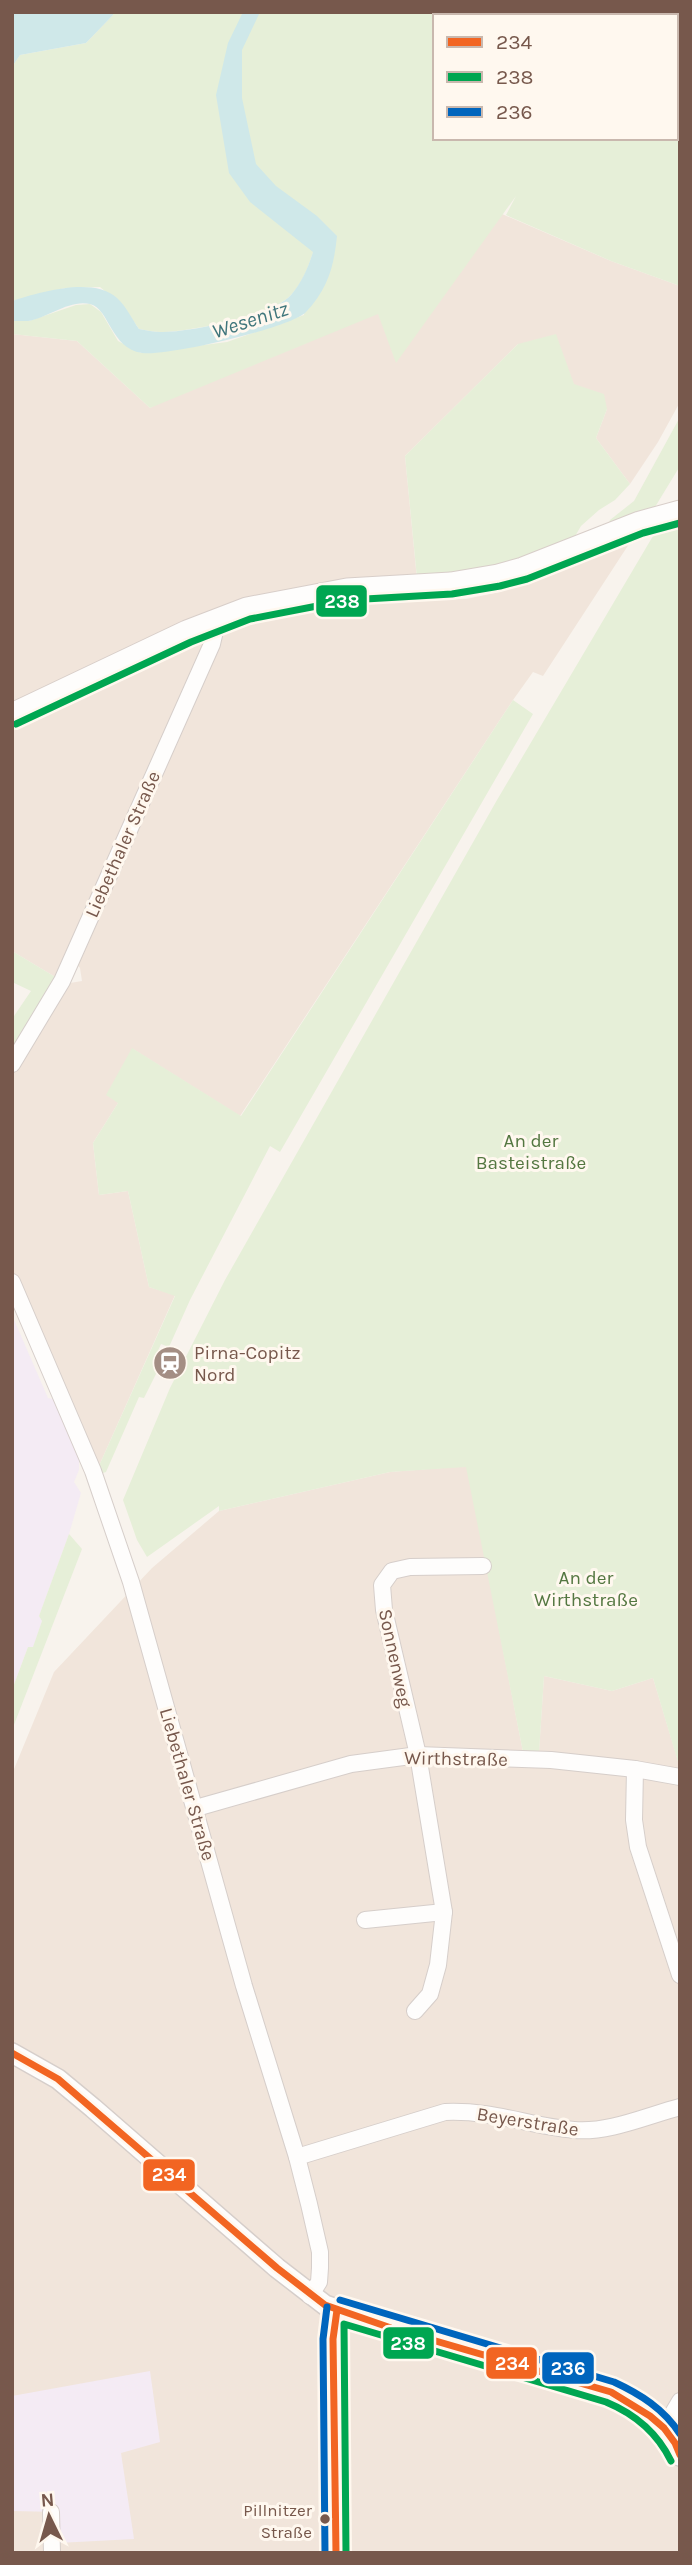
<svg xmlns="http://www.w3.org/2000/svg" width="692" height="2565" font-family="Karla,sans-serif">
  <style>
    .residential { fill: #f1e5db }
    .education { fill: #f4ebf4 }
    .green { fill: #e6efd8; fill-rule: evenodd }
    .water { fill: #cfe8e9 }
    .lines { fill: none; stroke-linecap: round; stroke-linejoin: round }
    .minor-casing { stroke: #d6ceca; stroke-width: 18 }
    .tertiary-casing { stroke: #d6ceca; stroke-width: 22 }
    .secondary-casing { stroke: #d8cec9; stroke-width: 25 }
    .minor { stroke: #fefdfc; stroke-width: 16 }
    .tertiary { stroke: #fefdfc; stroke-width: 19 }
    .secondary { stroke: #fefdfc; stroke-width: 23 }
    .bus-1-casing { stroke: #fff8ef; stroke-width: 12 }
    .bus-2-casing { stroke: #fff8ef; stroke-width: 12 }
    .bus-3-casing { stroke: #fff8ef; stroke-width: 12 }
    .bus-1 { stroke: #f26522; stroke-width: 7 }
    .bus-2 { stroke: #00a651; stroke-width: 7 }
    .bus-3 { stroke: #0065bd; stroke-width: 7 }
    .bus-dot { fill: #77584c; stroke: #fff8ef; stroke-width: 2.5 }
    .labels { text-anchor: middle; stroke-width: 6; stroke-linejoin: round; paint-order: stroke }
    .bus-label { font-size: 17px; fill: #77584c; stroke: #fff8ef; text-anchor: end }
    .street-label { font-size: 19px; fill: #77584c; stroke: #fff8ef }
    .park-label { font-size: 19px; fill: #547741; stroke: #fff8ef }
    .poi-label { font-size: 19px; fill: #77584c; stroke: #fff8ef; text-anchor: start }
    .water-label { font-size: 21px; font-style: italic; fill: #40767c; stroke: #fff8ef }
    .line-badge { stroke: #fff8ef; stroke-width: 2.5 }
    .badge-label { font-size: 19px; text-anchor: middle; font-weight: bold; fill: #fff }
  </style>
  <rect width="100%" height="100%" fill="#f8f3ed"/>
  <g class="residential">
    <path d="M502,214L611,261L680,286V402L658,442L630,484L596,438L607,409L518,344L405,456L419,600L466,599L500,592L629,544L543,676L533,672L513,700L240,1116L133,1049L118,1103L93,1143L99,1195L128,1191L149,1287L175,1295L98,1468L12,1270V1071L64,984L82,981L80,968L72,958L57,978L12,951V334L77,341L150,408Z"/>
    <path d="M467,1466L523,1752H539L544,1676L612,1691L653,1678L678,1761H680V2553H12V1774L54,1672L152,1568L219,1511L390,1472Z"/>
  </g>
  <g class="education">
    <path d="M12,1315L48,1398L57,1400L79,1459V1470L74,1482L81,1493L69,1534L39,1616L42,1621L33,1648L28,1647L12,1690Z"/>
    <path d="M150,2371L160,2442L121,2453L134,2539L58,2543V2512L12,2511V2396Z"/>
  </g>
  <g class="green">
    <path d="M113,12H680V286L611,261L506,215L516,196L396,363L378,314L150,408L77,341L12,334V321H29L76,305L90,304L101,312L118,341L141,353L227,342L304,315L313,252C308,268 303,282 291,295C274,315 188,332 161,332C154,332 146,330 139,329L123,306L100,287L65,288L12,301V67L20,55L86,43L113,15ZM435,16H676V138H435Z"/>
    <path d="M556,334L574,384L604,394L607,409L596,438L630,484L615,500L599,510L581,526L574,538L517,562L417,578L405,456L518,344Z"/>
    <path d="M680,417V466L655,507L608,525L610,520L634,501Z"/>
    <path d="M680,527V1761L678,1762L653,1678L612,1691L544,1676L539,1753L523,1752L466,1467L390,1472L219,1511V1506L147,1557L137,1540L123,1500L170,1388L225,1280L497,800L653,536Z"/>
    <path d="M513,700L533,714L280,1152L270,1146L190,1300L169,1347L161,1344L153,1362L160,1366L144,1398L139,1397L106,1472L100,1474L98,1468L175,1296L149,1287L128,1191L99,1195L93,1143L118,1103L106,1095L132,1048L241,1116Z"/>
    <path d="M12,951L57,978L12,1048V1019L31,991L12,982Z"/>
    <path d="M69,1534L82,1549L12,1730V1690L28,1647H33L42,1621L39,1616Z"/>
  </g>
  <g class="water">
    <path d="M12,12H113V15L86,43L20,55L12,67Z"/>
    <path d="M243,12H260L242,50V98L256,164L276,186L317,216L337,236C334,266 328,289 306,312C291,328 165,357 142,353C110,348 110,309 90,304C70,299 47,318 28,321C23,321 17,321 12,321V301C39,292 94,276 117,298C126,306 132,319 139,329C146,330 154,332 161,332C188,333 274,315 291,295C302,282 308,268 313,252L250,202L229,173L216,95L228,43Z"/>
  </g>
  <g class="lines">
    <g class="minor-casing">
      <g id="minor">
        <path d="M12,1064L62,981L212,644L218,618"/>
        <path d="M12,1282L93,1471L131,1582L244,1986L297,2157L309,2204L320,2252V2268L319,2282L310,2296"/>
        <path d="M635,1769L634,1820L638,1847L680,1975"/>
        <path d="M196,1808L351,1764L418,1755L551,1760L635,1769L680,1777"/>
        <path d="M365,1920L444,1912"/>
        <path d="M415,2011L430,1994L438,1965L444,1912L418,1755L384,1610L382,1585L392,1571L410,1567L483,1566"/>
        <path d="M297,2157L445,2112C494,2110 529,2126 574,2130C609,2133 646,2116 680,2107"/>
        <path d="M664,2428L680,2401"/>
        <path d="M51,2512L52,2553"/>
        <path d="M336,2553L333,2339L334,2321L337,2310"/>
      </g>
    </g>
    <g class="tertiary-casing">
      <path id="tertiary" d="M12,2053L58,2079L93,2108L277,2268L325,2305L391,2328L611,2392L650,2416L664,2428L675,2443L680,2456"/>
    </g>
    <g class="secondary-casing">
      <path id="secondary" d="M12,715L187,632L247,609L347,590L451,584L498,576L523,569L640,523L680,512"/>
    </g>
    <use href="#minor" class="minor"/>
    <use href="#tertiary" class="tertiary"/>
    <use href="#secondary" class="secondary"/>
    <g class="bus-1-casing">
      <g id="bus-1">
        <path d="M12,2053L58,2079L277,2268L325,2305L391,2328L611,2392L650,2416L664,2428L675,2443L680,2455"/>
        <path d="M336,2553L333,2339L337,2310"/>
      </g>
    </g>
    <g class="bus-2-casing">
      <g id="bus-2">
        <path d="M16,724L191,642L250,619L348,600L452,594L500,586L527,579L643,533L680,523"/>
        <path d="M346,2553L344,2324L606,2402C635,2414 657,2432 671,2461"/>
      </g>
    </g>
    <g class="bus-3-casing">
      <g id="bus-3">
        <path d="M340,2300L614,2382C640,2394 664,2409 680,2434"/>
        <path d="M325,2553L323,2339L327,2307"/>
      </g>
    </g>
    <use href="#bus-1" class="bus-1"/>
    <use href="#bus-2" class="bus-2"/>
    <use href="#bus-3" class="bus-3"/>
  </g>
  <defs>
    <g id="station-disc" transform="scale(1.75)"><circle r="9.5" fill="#a48e84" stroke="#fff8ef"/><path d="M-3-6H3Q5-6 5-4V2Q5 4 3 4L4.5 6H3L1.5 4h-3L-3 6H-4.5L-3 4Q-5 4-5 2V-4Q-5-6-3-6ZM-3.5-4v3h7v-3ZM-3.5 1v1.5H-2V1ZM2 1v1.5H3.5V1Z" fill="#fff"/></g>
  </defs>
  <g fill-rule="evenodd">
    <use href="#station-disc" x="170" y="1363"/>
  </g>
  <circle class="bus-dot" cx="325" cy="2519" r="6"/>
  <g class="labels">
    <g class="bus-label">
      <text x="312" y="2516">Pillnitzer<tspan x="312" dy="22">Straße</tspan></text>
    </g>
    <g class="street-label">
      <text transform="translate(122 844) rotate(-66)" y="7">Liebethaler Straße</text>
      <text transform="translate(396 1658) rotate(78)" y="7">Sonnenweg</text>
      <text transform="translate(456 1758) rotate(1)" y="7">Wirthstraße</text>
      <text transform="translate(188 1784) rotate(74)" y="7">Liebethaler Straße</text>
      <text transform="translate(528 2121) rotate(9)" y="7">Beyerstraße</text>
    </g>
    <g class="park-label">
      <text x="531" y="1147">An der<tspan x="531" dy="22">Basteistraße</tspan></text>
      <text x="586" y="1584">An der<tspan x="586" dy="22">Wirthstraße</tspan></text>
    </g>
    <g class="poi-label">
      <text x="194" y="1359">Pirna-Copitz<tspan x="194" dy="22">Nord</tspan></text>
    </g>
    <g class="water-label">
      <text transform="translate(250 320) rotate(-18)" y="7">Wesenitz</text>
    </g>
  </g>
  <g class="line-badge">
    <rect x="315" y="584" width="53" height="34" rx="7" fill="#00a651"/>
    <rect x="142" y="2158" width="54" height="34" rx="7" fill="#f26522"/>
    <rect x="382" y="2326" width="53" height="34" rx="7" fill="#00a651"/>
    <rect x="485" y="2346" width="53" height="34" rx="7" fill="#f26522"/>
    <rect x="541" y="2351" width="54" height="34" rx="7" fill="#0065bd"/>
  </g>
  <g class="badge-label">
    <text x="342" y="608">238</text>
    <text x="169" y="2181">234</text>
    <text x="408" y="2350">238</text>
    <text x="512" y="2370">234</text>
    <text x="568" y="2375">236</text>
  </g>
  <rect width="692" height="2565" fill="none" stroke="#77584c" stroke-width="28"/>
  <rect x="433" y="14" width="245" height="126" fill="#fff8ef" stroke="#c9b8ae" stroke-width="2"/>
  <rect x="447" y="37" width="35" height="10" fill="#f26522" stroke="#c9b8ae" stroke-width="2"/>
  <text x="496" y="49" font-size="21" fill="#77584c">234</text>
  <rect x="447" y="72" width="35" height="10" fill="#00a651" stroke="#c9b8ae" stroke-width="2"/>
  <text x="496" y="84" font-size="21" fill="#77584c">238</text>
  <rect x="447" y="107" width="35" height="10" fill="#0065bd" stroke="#c9b8ae" stroke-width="2"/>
  <text x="496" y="119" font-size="21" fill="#77584c">236</text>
  <g transform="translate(49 2516) rotate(355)" stroke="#fff8ef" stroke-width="5" paint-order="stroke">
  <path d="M0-5L12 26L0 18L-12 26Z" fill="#77584c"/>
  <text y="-10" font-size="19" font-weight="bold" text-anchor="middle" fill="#77584c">N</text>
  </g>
</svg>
